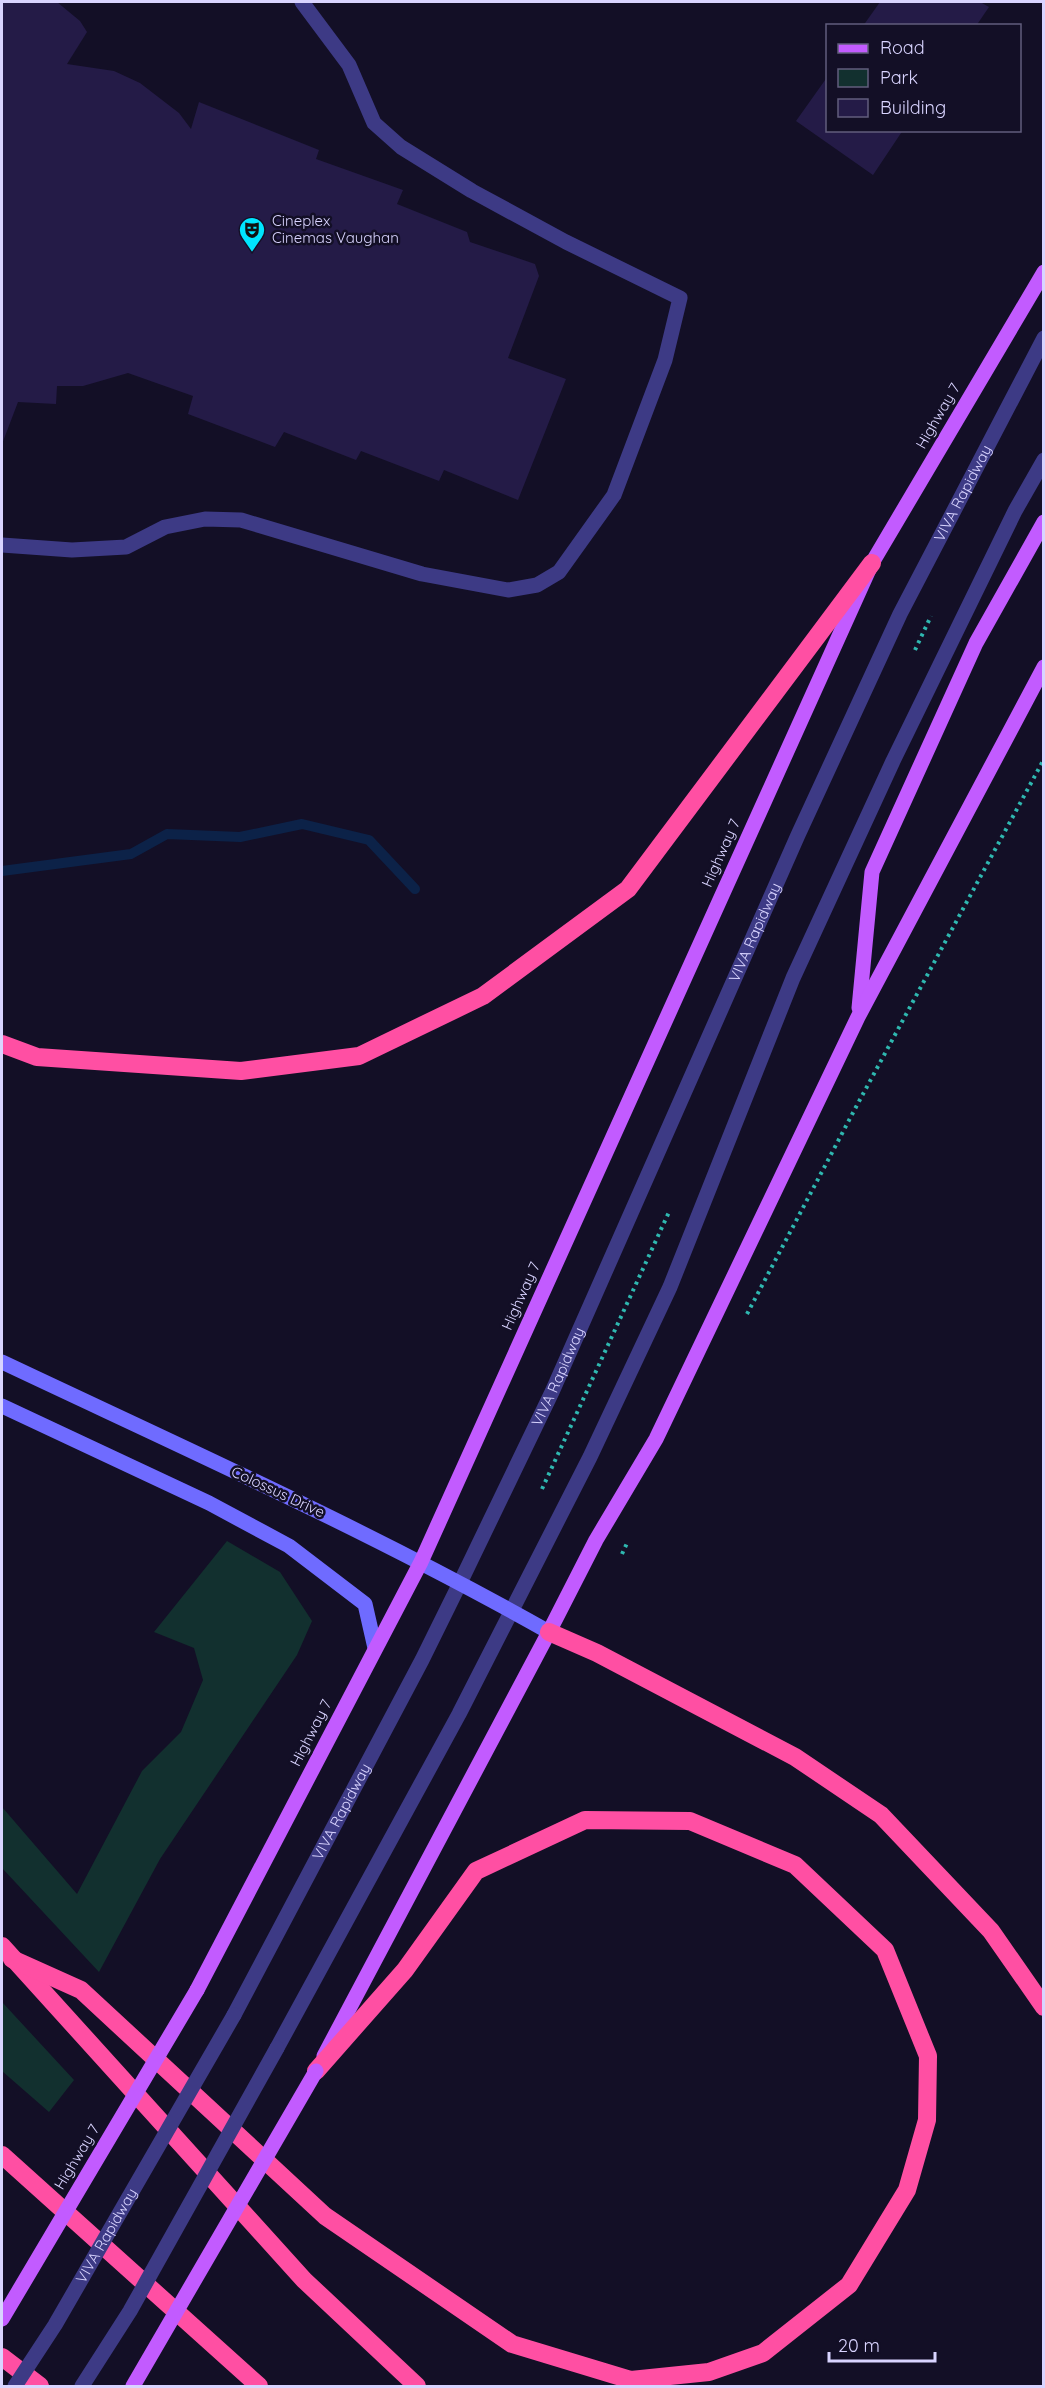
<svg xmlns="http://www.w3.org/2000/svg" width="1045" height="2388" font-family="Quicksand,sans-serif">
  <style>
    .green { fill: #12302f }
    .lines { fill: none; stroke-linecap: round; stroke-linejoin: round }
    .stream { stroke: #0c2248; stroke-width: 10 }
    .building { fill: #241b47 }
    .path { stroke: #2fb8b0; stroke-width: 4; stroke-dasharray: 3 4.5; stroke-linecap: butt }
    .lane { stroke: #3d3a85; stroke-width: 15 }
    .secondary { stroke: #6f6bff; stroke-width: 15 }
    .primary { stroke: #c25bff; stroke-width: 15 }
    .highway { stroke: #ff4fa3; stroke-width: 18 }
    .lane-bridge { stroke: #3d3a85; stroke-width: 15 }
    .primary-bridge { stroke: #c25bff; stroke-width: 15 }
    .labels { text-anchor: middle; stroke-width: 5; stroke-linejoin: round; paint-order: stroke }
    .poi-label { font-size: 15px; fill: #d9d4ff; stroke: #130f26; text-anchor: start }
    .street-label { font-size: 15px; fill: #d9d4ff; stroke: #130f26 }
  </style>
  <rect width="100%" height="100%" fill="#130f26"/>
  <g class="green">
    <path d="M227,1541L280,1572L312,1621L297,1655L160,1859L99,1972L2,1868V1807L77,1894L142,1771L181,1732L203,1680L194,1648L154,1632Z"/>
    <path d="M2,2002L74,2080L49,2112L2,2071Z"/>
  </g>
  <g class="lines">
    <path class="stream" d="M2,871L131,854L167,834L240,837L302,824L369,840L415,889"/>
  </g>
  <g class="building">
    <path d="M2,2H57L80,21L87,32L67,64L114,71L140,83L179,113L191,129L199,102L319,150L316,159L403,190L397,204L467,232L470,242L535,264L539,276L508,358L566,379L518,500L444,470L439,481L361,451L356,460L284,432L275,447L188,414L193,396L128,373L83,386H57L56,404L18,402L2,444Z"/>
    <path d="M880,2H980L989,7L976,26H863Z"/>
    <path d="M828,76V130H903L873,175L796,121Z"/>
  </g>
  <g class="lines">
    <g class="path">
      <path d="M915,650L931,616"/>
      <path d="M747,1314L856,1107L1044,759"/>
      <path d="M542,1489L669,1212"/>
      <path d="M622,1554L628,1541"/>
    </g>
    <g class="lane">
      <path d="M2,545L72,550L126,547L165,527L205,519L241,520L422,574L508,590L537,585L559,572L614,495L665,360L680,298L566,242L472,191L401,147L374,123L349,65L302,2"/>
      <path id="s1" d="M234,2015L422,1660L460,1583L552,1392L798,835L900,614L1044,338"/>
      <path d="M277,2048L459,1714L590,1457L670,1287L793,978L893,761L1015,511L1044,460"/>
    </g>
    <g class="secondary">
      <path d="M2,1362C186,1449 372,1532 549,1632"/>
      <path d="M2,1406L209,1503L289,1546L365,1604L375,1648"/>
    </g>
    <g class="primary">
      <path d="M859,1008L872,872L976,643L1044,522"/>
      <path d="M197,1990L421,1562L872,563L1044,272"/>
      <path d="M324,2056L549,1632L596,1540L656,1439L858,1017L1044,667"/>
    </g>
    <g class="highway">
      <path d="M2,1044L37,1057L241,1071L359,1056L483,996L628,889L872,563"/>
      <path d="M549,1632L597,1653L795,1757L881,1815L991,1931L1044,2007"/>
      <path d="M2,1946L304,2280L417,2386"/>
      <path d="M12,1959L81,1990L325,2216L512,2344L631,2380L709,2372L763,2353L849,2285L907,2190L927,2120L928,2056L885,1950L795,1865L690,1821L585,1820L476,1871L405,1970L316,2071"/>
      <path d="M2,2155L259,2386"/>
      <path d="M2,2357L40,2386"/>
    </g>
    <g class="lane-bridge">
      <path id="s2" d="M15,2386L55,2325L234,2015"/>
      <path d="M82,2386L130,2311L277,2048"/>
    </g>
    <g class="primary-bridge">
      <path d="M2,2319L197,1990"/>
      <path d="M133,2386L316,2071"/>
    </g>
  </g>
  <defs>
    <g id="theatre-pin" transform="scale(1.35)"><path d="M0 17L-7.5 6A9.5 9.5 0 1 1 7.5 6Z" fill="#00e5ff" stroke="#130f26"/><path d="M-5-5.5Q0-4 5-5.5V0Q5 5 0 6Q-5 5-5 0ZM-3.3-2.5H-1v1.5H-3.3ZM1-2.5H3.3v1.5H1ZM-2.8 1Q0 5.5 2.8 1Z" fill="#111"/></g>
  </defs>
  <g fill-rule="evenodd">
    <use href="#theatre-pin" x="252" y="230"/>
  </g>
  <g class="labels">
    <g class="poi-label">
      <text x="272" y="226">Cineplex<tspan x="272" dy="17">Cinemas Vaughan</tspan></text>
    </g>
    <g class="street-label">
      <text transform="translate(938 416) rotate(-60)" y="5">Highway 7</text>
      <text dy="5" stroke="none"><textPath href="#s1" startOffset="1688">VIVA Rapidway</textPath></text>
      <text transform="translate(721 853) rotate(-66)" y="5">Highway 7</text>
      <text dy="5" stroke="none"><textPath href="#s1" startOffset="1202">VIVA Rapidway</textPath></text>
      <text transform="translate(521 1296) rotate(-66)" y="5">Highway 7</text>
      <text dy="5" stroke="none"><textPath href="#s1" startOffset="716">VIVA Rapidway</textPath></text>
      <text transform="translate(278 1492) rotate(25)" y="5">Colossus Drive</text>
      <text transform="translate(311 1733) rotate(-63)" y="5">Highway 7</text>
      <text dy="5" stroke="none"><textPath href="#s1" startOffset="230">VIVA Rapidway</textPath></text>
      <text transform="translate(77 2157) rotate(-59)" y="5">Highway 7</text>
      <text dy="5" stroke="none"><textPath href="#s2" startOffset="176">VIVA Rapidway</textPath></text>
    </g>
  </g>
  <rect width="1045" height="2388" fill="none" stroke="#d9d4ff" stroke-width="6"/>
  <rect x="826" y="24" width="195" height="108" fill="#130f26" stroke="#625e7d" stroke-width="1.5"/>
  <rect x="838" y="44" width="30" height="9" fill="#c25bff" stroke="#625e7d" stroke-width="1.5"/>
  <text x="880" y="54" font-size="18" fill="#d9d4ff">Road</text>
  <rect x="838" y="69" width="30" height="18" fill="#12302f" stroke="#625e7d" stroke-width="1.5"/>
  <text x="880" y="84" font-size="18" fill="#d9d4ff">Park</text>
  <rect x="838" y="99" width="30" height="18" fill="#241b47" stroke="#625e7d" stroke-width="1.5"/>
  <text x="880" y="114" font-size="18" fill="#d9d4ff">Building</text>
  <path d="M829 2352v9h106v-9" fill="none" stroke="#d9d4ff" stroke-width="3"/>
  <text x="838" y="2352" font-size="18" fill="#d9d4ff" stroke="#130f26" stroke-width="4.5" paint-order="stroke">20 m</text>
</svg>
